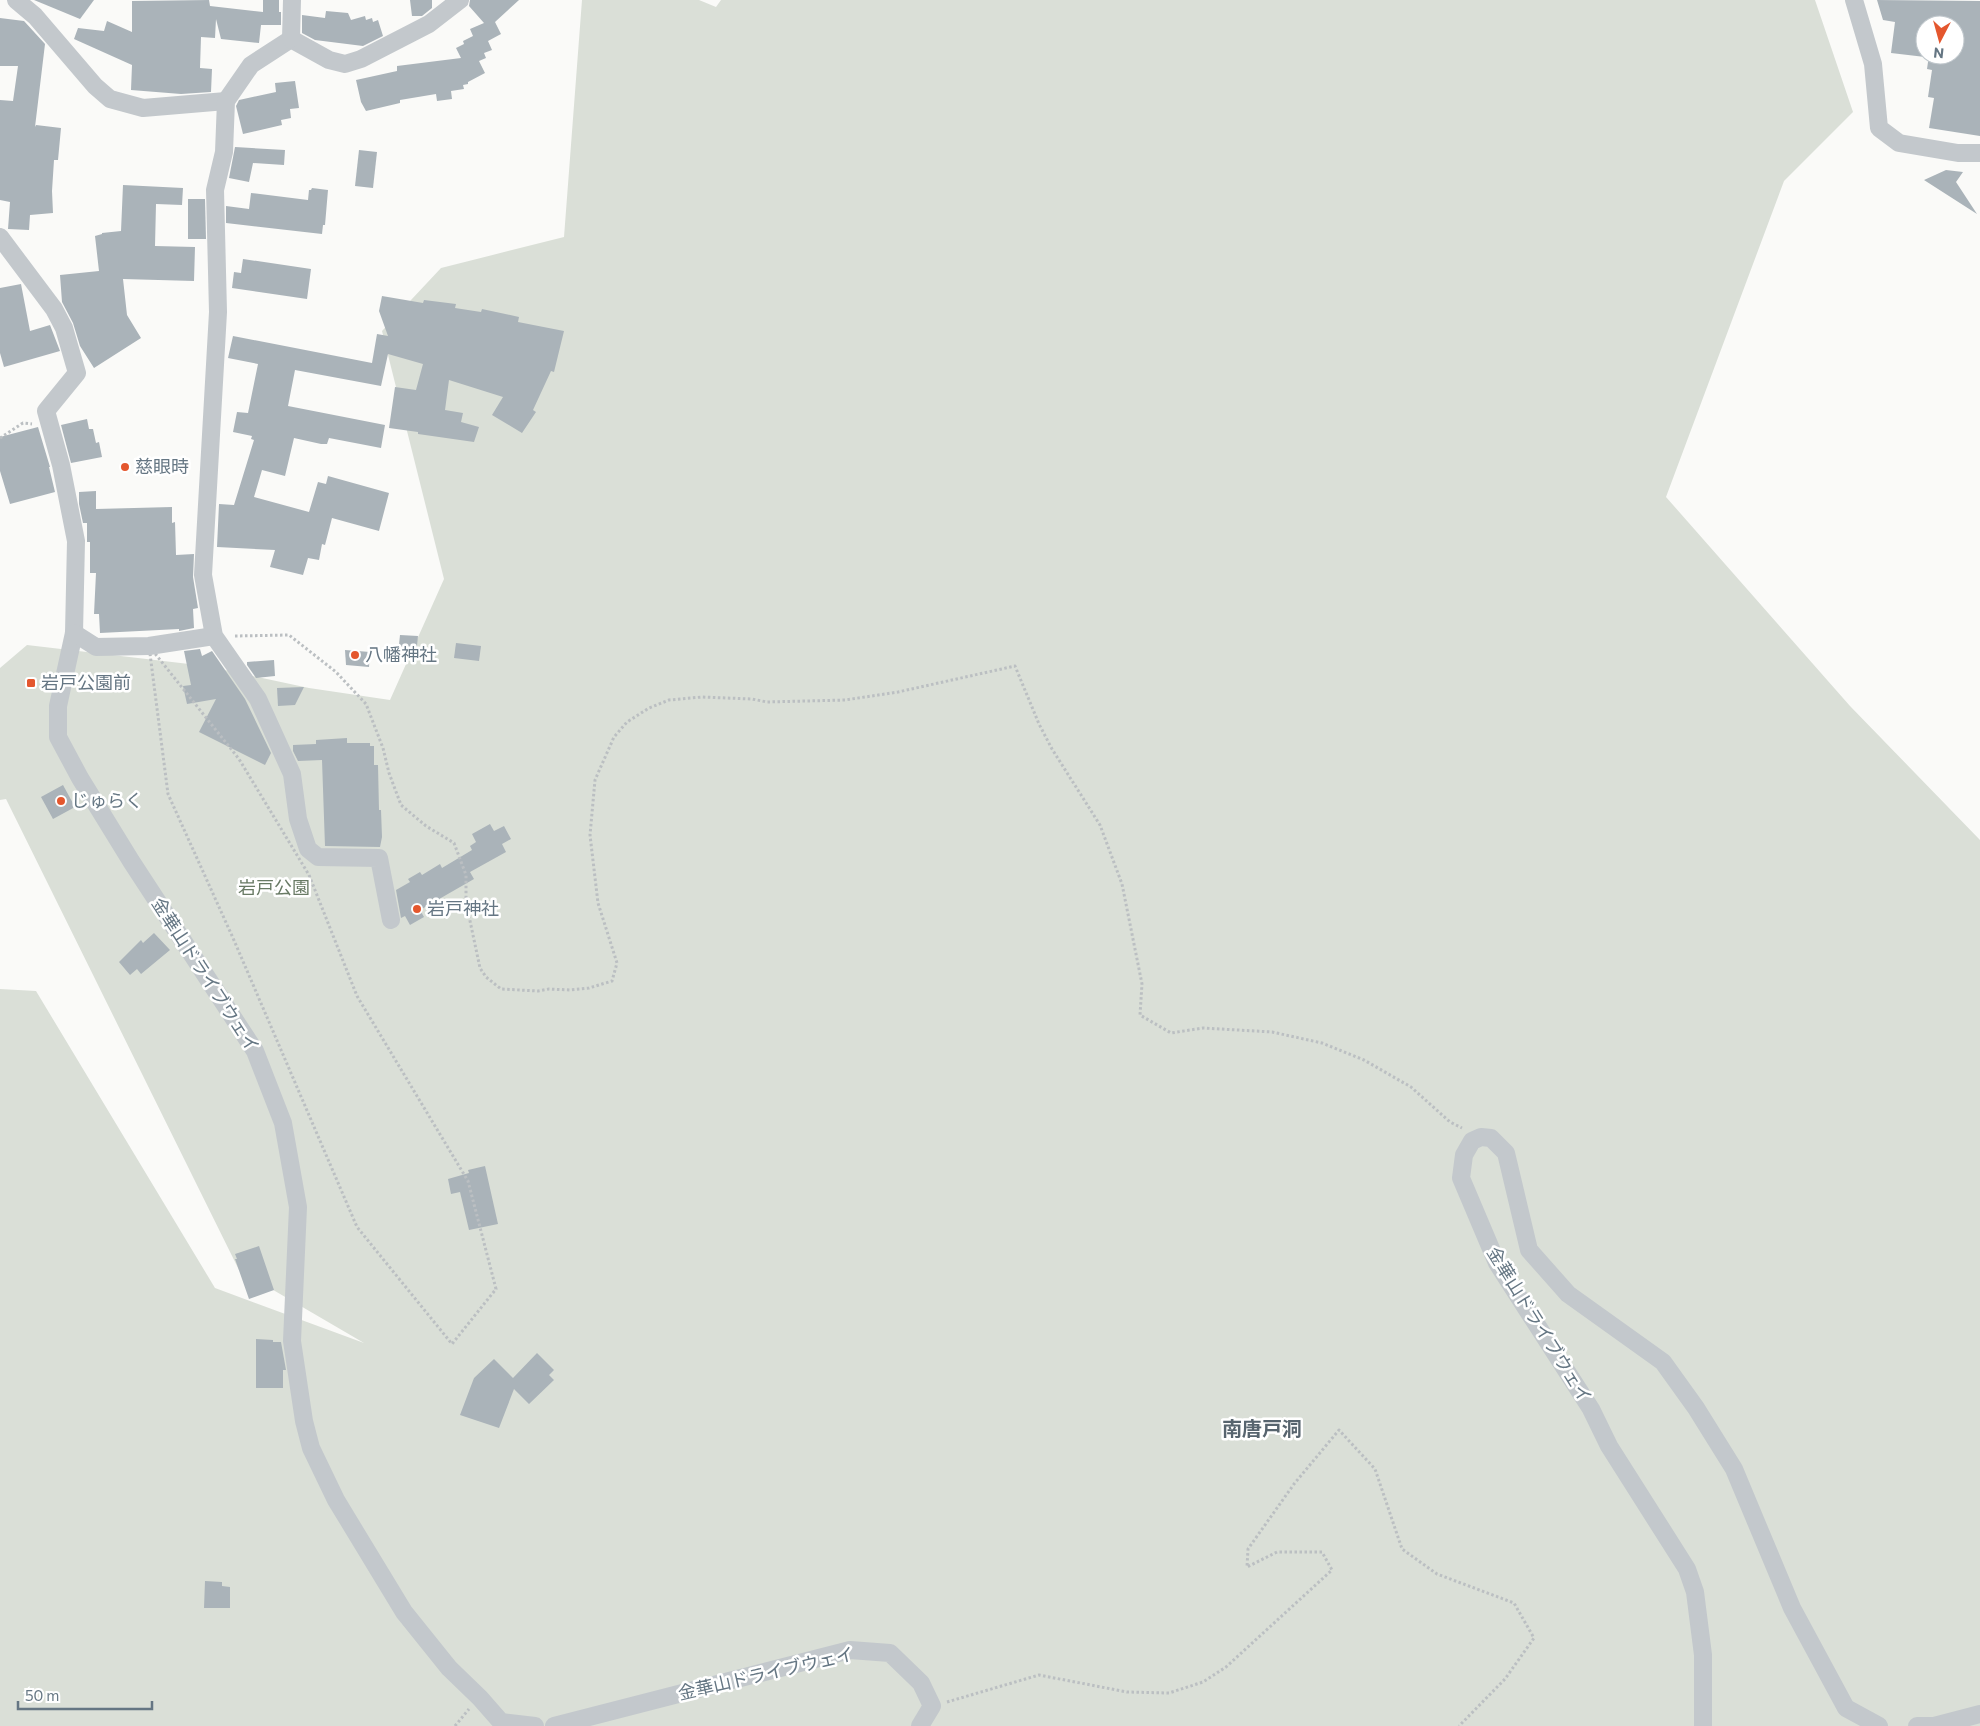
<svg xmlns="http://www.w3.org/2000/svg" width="1980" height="1726" font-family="Commissioner,'Noto Sans JP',sans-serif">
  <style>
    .green { fill: #dadfd7 }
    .building { fill: #aab3b9 }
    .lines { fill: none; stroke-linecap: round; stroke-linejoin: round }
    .path { stroke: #bbbfc2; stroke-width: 3; stroke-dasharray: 2.5 2.5; stroke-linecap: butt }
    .minor { stroke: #c3c8cc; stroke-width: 18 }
    .poi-dot { fill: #e4572e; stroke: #fff; stroke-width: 2 }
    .labels { text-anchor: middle; stroke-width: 5; stroke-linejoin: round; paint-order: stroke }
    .poi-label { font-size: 18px; fill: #657683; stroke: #fff; text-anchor: start }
    .park-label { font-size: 18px; fill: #687a64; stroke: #fff }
    .street-label { font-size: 18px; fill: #657683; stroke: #fff }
    .quarter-label { font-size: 20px; font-weight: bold; fill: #57646e; stroke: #fff }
  </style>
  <rect width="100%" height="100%" fill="#fafaf8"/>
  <path class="green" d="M582,0H699L716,7L721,0H1815L1853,112L1784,181L1666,497L1850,706L1980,840V1726H0V989L36,991L215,1288L364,1343L239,1270L6,799L0,800V668L27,645L206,666L309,688L390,700L444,579L382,331L441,268L564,237Z"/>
  <g class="building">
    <path d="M34,0H94L80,19Z"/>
    <path d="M209,0L210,6L263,12V0H279V12H281V25H261L259,43L221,39L216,19L215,38L201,37L200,68L212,69L211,92L181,94L131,90L132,65L74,39L78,28L104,31L107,21L132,32V1Z"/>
    <path d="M410,0H432V8L422,16H412Z"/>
    <path d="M470,0H519L495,22L501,34L488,41L492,50L484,53L486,58L479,61L485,73L468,82V84L463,85L464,89L451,91L452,99L437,101L436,94L400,100V103L366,111L361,102L356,80L397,71V66L461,58L456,48L464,44L463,41L473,36L470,29L484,23L469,6Z"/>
    <path d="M1877,0L1980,1V136L1929,128L1934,98L1928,97L1932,70L1927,69L1929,55H1955V25H1925V57L1891,53L1895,22L1883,20Z"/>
    <path d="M326,11L348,13L351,20L365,16L366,20L372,18L373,22L378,20L383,36L363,46L315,40L302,33V15L325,18Z"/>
    <path d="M0,18L24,21L45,44L35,127L36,125L61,128L58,160H54L52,191L53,213L30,215L29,230L8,229L10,202L0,200V100L13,101L18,66H0Z"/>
    <path d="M295,81L299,108L290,109L291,118L281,120L282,125L243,134L236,106L239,100L276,92L275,83Z"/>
    <path d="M235,147L285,150L284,165L253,163L249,182L229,178Z"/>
    <path d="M359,150L377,152L373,188L355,186Z"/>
    <path d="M1946,170L1963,172L1956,182L1977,214L1924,180Z"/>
    <path d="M123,185L183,188L182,205L156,204L155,246L195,247L194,281L123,279L127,315L141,338L94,368L80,346L73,323L62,302L60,275L99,271L95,236L102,234V233L121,231Z"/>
    <path d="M312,188L328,190L325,225H323L322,234L226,223V206L249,209L251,193L308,200L309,190H311Z"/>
    <path d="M188,199H205L206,239H188Z"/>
    <path d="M243,259L311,269L307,299L232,288L234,272L241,273Z"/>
    <path d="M21,284L30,331L50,325L60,351L4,367L0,353V288Z"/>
    <path d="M382,296L423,303L424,300L456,304L455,308L481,312L482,309L519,317L518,322L564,331L554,372L551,371L533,410L536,412L522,433L492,415L503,397L449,380L445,410L463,413L461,422L479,427L474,442L418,434V432L389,428L395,387L416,390L423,364L388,354L381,386L295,370L288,406L385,425L381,448L329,438L327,444H321L294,438L285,476L262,470L254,497L309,512L318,482L326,484L328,476L389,493L379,531L332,518L325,545L322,544L319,560L308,558L303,575L270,567L275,550L217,547L219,504L234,505L254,440L251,439L252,436L233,432L237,412L248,413L258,364L228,358L233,336L372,363L377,334L388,336L379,311Z"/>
    <path d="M87,419L89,429H93L96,443L99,442L102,457L71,463L61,425Z"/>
    <path d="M38,427L50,467H49L55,492L10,504L0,471V437Z"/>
    <path d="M96,491V509L172,507V523L175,522L176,555L194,554L193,577L198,608L193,609L194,628L179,631V629L100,633L99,614H94L96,573H90V542H87V523H83L79,504V492Z"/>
    <path d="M400,635L418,636L416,655L398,654Z"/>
    <path d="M456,643L481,646L479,661L454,658Z"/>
    <path d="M200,649L202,656L212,651L245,699L271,753L265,765L199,732L216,699L187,704L183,686L191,685L184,651Z"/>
    <path d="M345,650L370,652L369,667L346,665Z"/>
    <path d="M274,660L275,676L256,678L247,665V662Z"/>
    <path d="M304,687L295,705L278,706L277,688Z"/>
    <path d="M347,738V743H370V746H374V765H378L379,810H381L382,837L380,847L325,846L322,760L298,761L293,751V745L316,744V740Z"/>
    <path d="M63,785L75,807L53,819L41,797Z"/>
    <path d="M490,824L494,831L504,826L511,839L502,844L506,852L470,872L474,879L420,910L424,917L410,925L405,916L401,918L396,890L410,882L408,879L420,872L422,875L440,864L442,868L472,850L470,846L476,842L472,834Z"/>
    <path d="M154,933L170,950L141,974L137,969L130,975L119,962L141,940L143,943Z"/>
    <path d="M485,1166L498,1224L469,1230L460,1192L451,1194L448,1179L469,1173L468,1170Z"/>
    <path d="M259,1246L274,1290L249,1299L235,1259H237L235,1254Z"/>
    <path d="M256,1339L273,1340V1342H281L286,1370H283V1388H256Z"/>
    <path d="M537,1353L554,1370L549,1375L554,1380L529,1404L514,1389L499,1428L460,1415L474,1378L494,1359L513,1378Z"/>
    <path d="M205,1581L222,1582V1586L230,1587V1608H204Z"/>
  </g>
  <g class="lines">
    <g class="path">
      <path d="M0,438L23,423L32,424"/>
      <path d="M235,636L289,635L336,672L366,704L383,748L389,773L401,805L426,826L454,843L466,875V902L480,968L486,977L501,989L538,991L549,989L570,990L589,988L612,981L617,963L598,903L590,835L595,780L614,737L627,722L649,708L669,700L702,697L752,699L767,702L845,700L898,692L1015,666L1039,724L1052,749L1100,825L1122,884L1142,984L1140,1015L1171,1033L1203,1028L1272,1032L1322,1043L1364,1060L1411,1087L1450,1122L1462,1128"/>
      <path d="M149,646L239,759L309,875L357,996L468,1181L496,1289L452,1344L357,1227L233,938L168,794Z"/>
      <path d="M947,1702L1039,1675L1127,1692L1169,1693L1203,1682L1226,1667L1332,1570L1322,1552H1277L1247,1567L1248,1549L1294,1484L1339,1430L1375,1469L1402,1549L1437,1574L1514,1603L1534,1638L1505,1679L1459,1726"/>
      <path d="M455,1726L469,1709"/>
    </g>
    <g class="minor">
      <path d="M16,0L35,16L95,86L110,99L143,108L226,101"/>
      <path d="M1854,0L1873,64L1879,128L1899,143L1958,153H1980"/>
      <path d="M291,39L251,65L226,101L224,152L215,190L218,312L203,575L214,636L258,699L292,774L298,819L308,849L318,857L379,858L391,920"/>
      <path d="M291,39L329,60L345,64L361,59L429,24L460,0"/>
      <path d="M291,39L292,0"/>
      <path d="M0,237L54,309L64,328L77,373L46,411L61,465L76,541L74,633L58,706V737L80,778L131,861L255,1051L283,1123L298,1207L292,1341L304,1421L311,1448L336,1500L404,1612L449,1668L480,1698L501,1722L535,1726"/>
      <path d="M74,633L96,647L149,646L214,636"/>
      <path d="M554,1726L850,1650L890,1653L921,1683L932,1706L920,1726"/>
      <path d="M1703,1726V1655L1695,1592L1687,1569L1609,1446L1591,1409L1497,1263L1461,1178L1464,1155L1472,1141L1481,1137L1491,1138L1506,1153L1529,1250L1568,1294L1663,1362L1696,1408L1734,1469L1792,1608L1846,1708L1879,1726"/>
      <path d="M1917,1726H1934L1980,1714"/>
    </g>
  </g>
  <g class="poi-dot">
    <circle cx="125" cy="467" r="5"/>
    <circle cx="355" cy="655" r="5"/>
    <rect x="26" y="678" width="10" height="10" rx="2.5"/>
    <circle cx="61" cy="801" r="5"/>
    <circle cx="417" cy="909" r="5"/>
  </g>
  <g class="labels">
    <g class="poi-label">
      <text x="135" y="473">慈眼時</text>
      <text x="365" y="661">八幡神社</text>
      <text x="41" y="689">岩戸公園前</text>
      <text x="71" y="807">じゅらく</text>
      <text x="427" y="915">岩戸神社</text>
    </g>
    <g class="park-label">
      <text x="274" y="894">岩戸公園</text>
    </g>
    <g class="street-label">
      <text transform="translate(205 975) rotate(57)" y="6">金華山ドライブウェイ</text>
      <text transform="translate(1539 1325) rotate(58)" y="6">金華山ドライブウェイ</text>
      <text transform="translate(766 1674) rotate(-13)" y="6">金華山ドライブウェイ</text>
    </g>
    <g class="quarter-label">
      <text x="1262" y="1436">南唐戸洞</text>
    </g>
  </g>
  <g transform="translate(1940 40) rotate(186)"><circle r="24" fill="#ffffff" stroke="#c1c8cd"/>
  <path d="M0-4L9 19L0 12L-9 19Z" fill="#e4572e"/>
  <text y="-8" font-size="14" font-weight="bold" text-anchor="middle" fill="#657683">N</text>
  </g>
  <path d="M18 1701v8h134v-8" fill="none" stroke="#657683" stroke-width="2.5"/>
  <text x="25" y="1701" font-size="15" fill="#657683" stroke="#ffffff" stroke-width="4" paint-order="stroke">50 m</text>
</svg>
